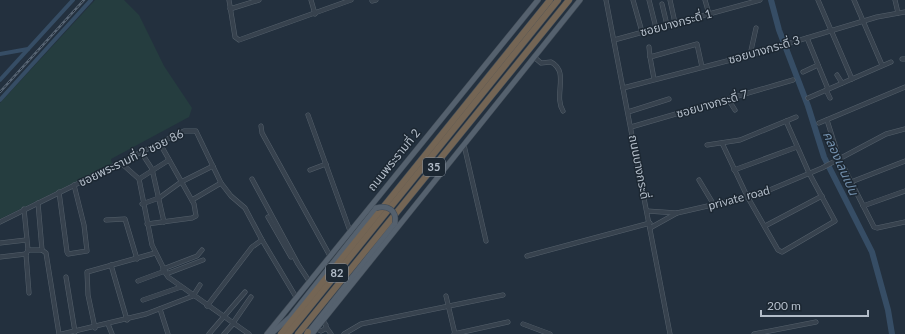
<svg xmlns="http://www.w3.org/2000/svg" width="905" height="334" font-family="Lato,'Noto Sans Thai',sans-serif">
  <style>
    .green { fill: #253d3f }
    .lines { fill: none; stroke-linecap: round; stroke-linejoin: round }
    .canal { stroke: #364d65; stroke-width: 4 }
    .river { stroke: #364d65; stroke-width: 6 }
    .minor-casing { stroke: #55606b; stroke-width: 5 }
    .major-casing { stroke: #404b56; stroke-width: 6 }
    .highway-casing { stroke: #424d58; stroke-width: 7 }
    .minor { stroke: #37424e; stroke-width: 4 }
    .major { stroke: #55616e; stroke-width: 5 }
    .highway { stroke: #746554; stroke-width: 6 }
    .rail-casing { stroke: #596675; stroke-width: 2.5 }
    .rail { stroke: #1c2732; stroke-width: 1; stroke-dasharray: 3; stroke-linecap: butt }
    .major-bridge-casing { stroke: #404b56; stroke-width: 6; stroke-linecap: butt }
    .major-bridge { stroke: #55616e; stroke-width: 5 }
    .labels { text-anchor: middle; stroke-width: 3; stroke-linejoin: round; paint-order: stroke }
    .shield { fill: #1c2732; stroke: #86909c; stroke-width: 1 }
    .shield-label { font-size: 11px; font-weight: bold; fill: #b3bdc9 }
    .street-label { font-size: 12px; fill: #b3bdc9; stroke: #1c2732 }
    .water-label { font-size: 13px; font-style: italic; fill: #728fac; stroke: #1c2732 }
  </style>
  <rect width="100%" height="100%" fill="#23303e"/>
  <path class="green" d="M95,0H124L139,15L164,66L192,108L189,117L111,159L112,164L0,219V103Z"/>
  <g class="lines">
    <g class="canal">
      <path d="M0,54L28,49"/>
      <path d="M0,80L73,0"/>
      <path d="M0,100L91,0"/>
    </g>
    <path class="river" d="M771,0L779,30L808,106L824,157L872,252L888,310L892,334"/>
    <g class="minor-casing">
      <g id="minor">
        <path d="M229,0L235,37L239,40L351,0"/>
        <path d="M311,0L315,14"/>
        <path d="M606,0L670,334"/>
        <path d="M633,0L642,32"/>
        <path d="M649,0L656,28"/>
        <path d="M670,0L675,23"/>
        <path d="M705,0L709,14"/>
        <path d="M818,0L852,79"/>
        <path d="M854,0L882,65"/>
        <path d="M895,0L898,13"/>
        <path d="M372,1L376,0"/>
        <path d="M662,4L667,25"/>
        <path d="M230,9L259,0"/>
        <path d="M807,38L828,89"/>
        <path d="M614,40L760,0"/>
        <path d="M649,47L650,57"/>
        <path d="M750,55L756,28"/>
        <path d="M534,57L541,63L551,62C570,72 553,95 563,111"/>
        <path d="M902,59H905"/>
        <path d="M803,72L818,65"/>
        <path d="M837,75L842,83"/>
        <path d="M654,79L650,57L697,44L702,67"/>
        <path d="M623,88L750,55L877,17L905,12"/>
        <path d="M826,90L830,98"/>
        <path d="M808,98L891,62"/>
        <path d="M728,99L735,110"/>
        <path d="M628,112L669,99"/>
        <path d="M308,115L350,231"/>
        <path d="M827,120L839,158L874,227L877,228L905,222"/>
        <path d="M819,123L905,87"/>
        <path d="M261,126L262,133L330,256"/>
        <path d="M631,127L793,80"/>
        <path d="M722,143L747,196L778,250L782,252L835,221L809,173L786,121"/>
        <path d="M464,145L486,241"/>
        <path d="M707,145L740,140L796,117"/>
        <path d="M141,152L152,169L164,222"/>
        <path d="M121,163L139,179L152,245L168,277L249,334"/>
        <path d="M310,170L326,164"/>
        <path d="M734,170L797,147"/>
        <path d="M139,179L169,160"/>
        <path d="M252,179L298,264L309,281"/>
        <path d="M699,180L714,205"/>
        <path d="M851,182L905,161"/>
        <path d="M59,192L67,252L68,254L87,251L84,225L74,185"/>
        <path d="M192,200L221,183"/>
        <path d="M38,203L42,250"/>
        <path d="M142,204L159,198L181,182L213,166"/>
        <path d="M863,206L905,191"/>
        <path d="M24,209L28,250H42"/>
        <path d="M647,211L677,213L760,194L822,168L886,134L905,129"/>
        <path d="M268,217L291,257"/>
        <path d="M106,220L125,219L137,259"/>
        <path d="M0,222L184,131H196L221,183L231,196L245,208L262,240L296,297"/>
        <path d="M147,224L192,218L196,216L194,204L163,149L159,144"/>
        <path d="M765,226L822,196"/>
        <path d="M650,228L677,213"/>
        <path d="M0,243L26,240"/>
        <path d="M28,250L26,254L29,293"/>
        <path d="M42,250L46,253L59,334"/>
        <path d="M527,256L650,223"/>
        <path d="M0,257L26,254"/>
        <path d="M111,265L127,320"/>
        <path d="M163,269L197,256L202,250"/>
        <path d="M166,274L203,260"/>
        <path d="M66,277L75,332"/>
        <path d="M138,281L165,271"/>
        <path d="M446,296L455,334"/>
        <path d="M143,300L181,287"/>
        <path d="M207,306L252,247L262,240"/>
        <path d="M160,309L168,334"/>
        <path d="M233,323L251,297"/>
        <path d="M108,324L112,334"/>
        <path d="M523,324L550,334"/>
        <path d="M326,327L331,334"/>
        <path d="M95,328L88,295L87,272L155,253"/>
        <path d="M317,329L321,331L325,329L326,325L323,321"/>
        <path d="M62,334L146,314L193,296L200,285"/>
        <path d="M209,334L245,292"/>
        <path d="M224,334L233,324"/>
        <path d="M344,334L361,324L503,295"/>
        <path d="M454,334L508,322"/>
        <path d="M754,334L816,322"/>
      </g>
    </g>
    <g class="major-casing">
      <g id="major">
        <path d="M267,334L538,0"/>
        <path d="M271,334L290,317L376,208"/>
        <path d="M307,334L395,223"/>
        <path d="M312,334L580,0"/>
      </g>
    </g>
    <g class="highway-casing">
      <g id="highway">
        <path d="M281,334L550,0"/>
        <path d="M288,334L558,0"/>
        <path d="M298,334L569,0"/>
        <path d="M307,334L308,332"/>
      </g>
    </g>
    <use href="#minor" class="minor"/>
    <use href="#major" class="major"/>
    <use href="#highway" class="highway"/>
    <g class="rail-casing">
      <path id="rail" d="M0,92L84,0"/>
    </g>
    <use href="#rail" class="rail"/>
    <g class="major-bridge-casing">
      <path id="major-bridge" d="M376,208C388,205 397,210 395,223"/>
    </g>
    <use href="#major-bridge" class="major-bridge"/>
  </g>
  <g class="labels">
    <g class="shield">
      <rect x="423" y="158" width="22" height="18" rx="3"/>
      <rect x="326" y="264" width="22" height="18" rx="3"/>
    </g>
    <g class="shield-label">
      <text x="434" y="171">35</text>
      <text x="337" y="277">82</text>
    </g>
    <g class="street-label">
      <text transform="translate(676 23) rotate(-15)" y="4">ซอยบางกระดี่ 1</text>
      <text transform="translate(764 50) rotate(-16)" y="4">ซอยบางกระดี่ 3</text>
      <text transform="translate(712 104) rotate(-16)" y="4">ซอยบางกระดี่ 7</text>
      <text transform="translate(131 158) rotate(-26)" y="4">ซอยพระรามที่ 2 ซอย 86</text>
      <text transform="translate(394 160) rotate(-51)" y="4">ถนนพระรามที่ 2</text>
      <text transform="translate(639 167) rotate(79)" y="4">ถนนบางกระดี่</text>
      <text transform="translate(739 198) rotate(-15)" y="4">private road</text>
    </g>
    <g class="water-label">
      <text transform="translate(841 163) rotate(66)" y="5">คลองเลนเปน</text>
    </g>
  </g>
  <path d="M761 310v6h107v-6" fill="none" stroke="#b3bdc9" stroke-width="2"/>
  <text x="767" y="310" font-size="12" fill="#b3bdc9" stroke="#1c2732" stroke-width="3" paint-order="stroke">200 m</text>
</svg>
